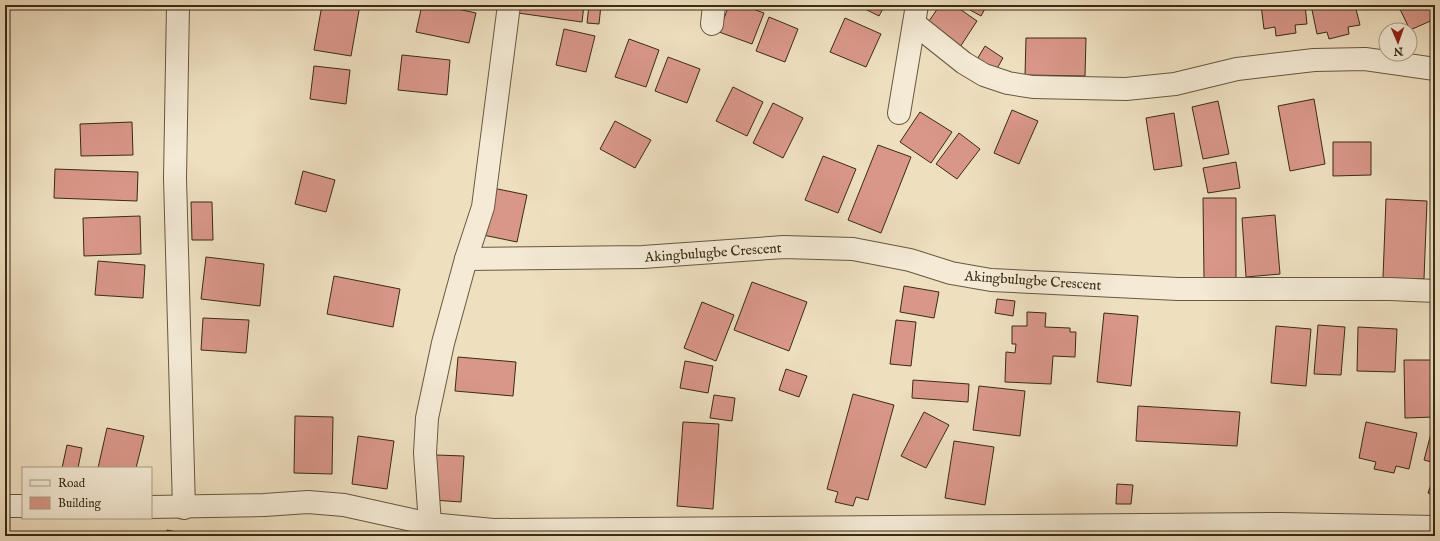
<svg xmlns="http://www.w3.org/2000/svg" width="1440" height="541" font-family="'IM FELL English',serif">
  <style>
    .building { fill: #d99789; stroke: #3a2b15 }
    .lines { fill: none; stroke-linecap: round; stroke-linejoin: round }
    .minor-casing { stroke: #675840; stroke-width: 24 }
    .minor { stroke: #f4ead5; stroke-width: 22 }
    .labels { text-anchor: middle; stroke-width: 3.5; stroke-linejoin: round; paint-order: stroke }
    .street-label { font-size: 14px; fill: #3a2b15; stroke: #f4ead5 }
  </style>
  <rect width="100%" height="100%" fill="#eedfbf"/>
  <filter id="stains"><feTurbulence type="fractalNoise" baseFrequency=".005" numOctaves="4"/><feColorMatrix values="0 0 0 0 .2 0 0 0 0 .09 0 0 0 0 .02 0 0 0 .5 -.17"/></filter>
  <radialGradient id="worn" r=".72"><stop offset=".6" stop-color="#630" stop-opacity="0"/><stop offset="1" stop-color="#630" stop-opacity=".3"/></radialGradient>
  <g class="building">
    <path d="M322,5H360L351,56L314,50Z"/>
    <path d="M422,5H439L476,13L469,43L416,32Z"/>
    <path d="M519,5H584L582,22L518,13Z"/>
    <path d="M589,5H601L599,24L587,23Z"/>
    <path d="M729,5H742L764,13L752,44L719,32Z"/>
    <path d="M857,5H885L879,16Z"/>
    <path d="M940,5H954L977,21L960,47L927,24Z"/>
    <path d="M961,5H987L981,16Z"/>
    <path d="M1261,5H1305L1307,24L1295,25L1296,33L1276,36L1275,27L1264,29Z"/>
    <path d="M1311,5H1355L1360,25L1348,27L1349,34L1329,39L1327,32L1317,34Z"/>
    <path d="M1398,5H1435V19L1410,30Z"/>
    <path d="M769,17L798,29L785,62L756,51Z"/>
    <path d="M845,18L881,34L866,67L830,52Z"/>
    <path d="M564,29L595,36L586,72L556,65Z"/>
    <path d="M1026,38H1086L1085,76L1025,75Z"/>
    <path d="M629,39L659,50L646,87L615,77Z"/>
    <path d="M985,46L1003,58L995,72L976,61Z"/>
    <path d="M402,55L450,60L447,95L398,90Z"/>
    <path d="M668,57L700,69L687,103L655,91Z"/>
    <path d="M314,66L350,70L346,104L310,99Z"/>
    <path d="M733,87L763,102L747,136L716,121Z"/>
    <path d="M1314,99L1325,164L1290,171L1278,106Z"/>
    <path d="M1218,101L1229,154L1203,159L1192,107Z"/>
    <path d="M773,103L803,118L783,158L753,143Z"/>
    <path d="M1012,110L1038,121L1019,164L994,153Z"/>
    <path d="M920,112L952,132L931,163L900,142Z"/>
    <path d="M1174,113L1182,166L1154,170L1146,118Z"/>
    <path d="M615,121L651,140L635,168L600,149Z"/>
    <path d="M132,122L133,155L81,156L80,124Z"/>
    <path d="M959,133L980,149L957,179L936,164Z"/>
    <path d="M1333,142H1371V175L1333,176Z"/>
    <path d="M878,145L911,157L881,233L848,220Z"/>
    <path d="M823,156L856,169L838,213L805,200Z"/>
    <path d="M1236,162L1240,188L1208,193L1203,168Z"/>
    <path d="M55,169L138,172L137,201L54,198Z"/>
    <path d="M303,171L335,180L326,212L295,204Z"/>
    <path d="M493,188L527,195L517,242L483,235Z"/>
    <path d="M1203,198H1236V279H1204Z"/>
    <path d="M1386,199L1427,201L1424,279L1383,278Z"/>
    <path d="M191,202H212L213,240H192Z"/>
    <path d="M1275,215L1280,274L1246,277L1242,218Z"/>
    <path d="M140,216L141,254L84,256L83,218Z"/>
    <path d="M206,257L264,264L260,306L201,299Z"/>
    <path d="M98,261L145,265L143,298L95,295Z"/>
    <path d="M334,276L400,289L393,327L327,314Z"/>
    <path d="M752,282L807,302L789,351L734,330Z"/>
    <path d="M904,286L939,292L934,318L900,312Z"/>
    <path d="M997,299L1015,301L1013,316L995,313Z"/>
    <path d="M702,302L734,315L716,361L684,348Z"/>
    <path d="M1027,312L1046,313L1045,327L1070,328V332H1076L1075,357L1053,356L1051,384L1005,382L1006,352L1015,353L1016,344H1012V326H1027Z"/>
    <path d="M1104,313L1138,316L1131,386L1097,382Z"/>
    <path d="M203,318L249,320L246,353L201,350Z"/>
    <path d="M896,320L916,322L911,366L890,364Z"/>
    <path d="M1318,325L1345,327L1341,375L1314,374Z"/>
    <path d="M1276,326L1311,329L1306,386L1271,383Z"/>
    <path d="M1358,327L1397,329L1395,372L1357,371Z"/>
    <path d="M458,357L516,362L513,396L455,391Z"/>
    <path d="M1404,360H1435V417L1405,418Z"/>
    <path d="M685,361L713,366L708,393L680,388Z"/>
    <path d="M786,369L807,376L799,397L779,390Z"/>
    <path d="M913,380L969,384L968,402L912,398Z"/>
    <path d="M979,386L1025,391L1020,436L973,430Z"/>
    <path d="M853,394L894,405L868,500L856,497L853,506L835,502L838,492L827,489Z"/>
    <path d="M714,395L735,398L732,421L710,418Z"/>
    <path d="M1138,406L1240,412L1237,446L1136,441Z"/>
    <path d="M924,412L949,425L926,468L901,456Z"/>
    <path d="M295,416L333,417L332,474L294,473Z"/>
    <path d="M683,422L719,424L713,509L677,506Z"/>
    <path d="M1366,422L1417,433L1409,469L1396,466L1394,473L1374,469L1376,462L1359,458Z"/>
    <path d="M1433,426H1435V463L1424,460Z"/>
    <path d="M107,428L144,436L136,468H98Z"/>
    <path d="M358,436L394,441L387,489L352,484Z"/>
    <path d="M954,441L994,447L985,505L945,498Z"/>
    <path d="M67,445L82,448L78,468H62Z"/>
    <path d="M436,455L464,456L461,502L433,500Z"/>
    <path d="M1435,473V495L1428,493Z"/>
    <path d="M1117,484L1133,485L1131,504H1116Z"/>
    <path d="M167,530L191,535L165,536Z"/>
  </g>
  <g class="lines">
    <g class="minor-casing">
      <g id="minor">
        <path d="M178,5L175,178L184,508"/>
        <path d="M712,24L714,5"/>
        <path d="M915,24L964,63L984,75L1008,83L1033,87L1126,89L1175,84L1237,69L1314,60L1365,59L1435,69"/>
        <path d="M899,113L917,5"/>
        <path d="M466,259L643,257L784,247L853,249L910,260L951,273L991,280L1178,289H1390L1435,291"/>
        <path d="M5,506H23"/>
        <path d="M151,507L264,505L308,502L344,505L430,524L493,530L1282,524L1435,527"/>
        <path d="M430,524L425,453L427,418L443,343L466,259L483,207L509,5"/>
      </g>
    </g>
    <use href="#minor" class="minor"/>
  </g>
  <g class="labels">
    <g class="street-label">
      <text transform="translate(713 252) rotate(-4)" y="5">Akingbulugbe Crescent</text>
      <text transform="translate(1033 280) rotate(4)" y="5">Akingbulugbe Crescent</text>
    </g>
  </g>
  <rect width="1440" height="541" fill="none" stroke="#eedfbf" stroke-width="20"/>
  <rect x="6" y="6" width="1428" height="529" fill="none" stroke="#3a2b15" stroke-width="2"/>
  <rect x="10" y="10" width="1420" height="521" fill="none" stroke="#3a2b15"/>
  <rect x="22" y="467" width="130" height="52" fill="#f4ead5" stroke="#aa9e88"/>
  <rect x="30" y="480" width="20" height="6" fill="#f4ead5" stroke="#aa9e88"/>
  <text x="58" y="487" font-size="12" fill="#3a2b15">Road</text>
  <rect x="30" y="497" width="20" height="12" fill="#d99789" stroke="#aa9e88"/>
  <text x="58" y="507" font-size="12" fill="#3a2b15">Building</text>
  <g transform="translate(1398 42) rotate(178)"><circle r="19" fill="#f4ead5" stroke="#aa9e88"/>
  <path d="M0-3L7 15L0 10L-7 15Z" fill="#8f2418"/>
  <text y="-6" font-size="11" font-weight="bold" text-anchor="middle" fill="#3a2b15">N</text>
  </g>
  <rect width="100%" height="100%" filter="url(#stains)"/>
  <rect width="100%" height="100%" fill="url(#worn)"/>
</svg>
